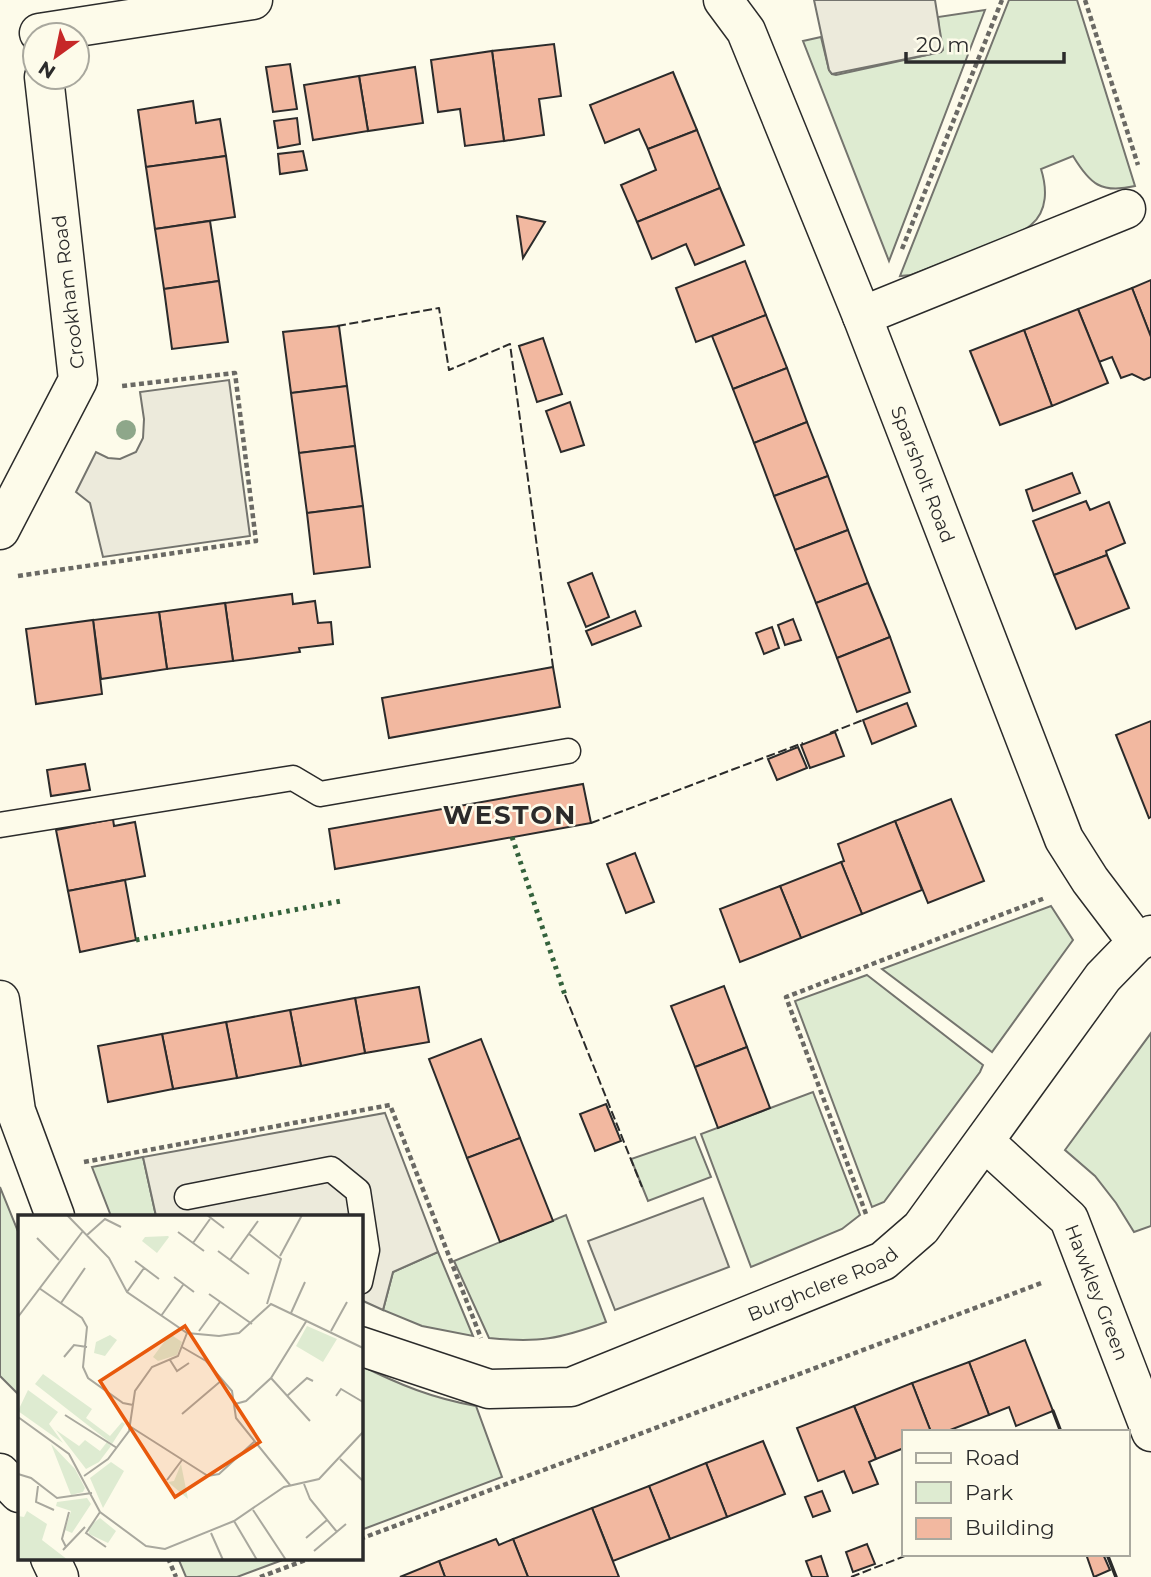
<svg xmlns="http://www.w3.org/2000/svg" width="1151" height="1577" font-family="Montserrat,sans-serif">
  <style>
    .green { fill: #deebd1; stroke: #74746e; stroke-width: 2 }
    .parking { fill: #eceadb; stroke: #74746e; stroke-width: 2 }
    .building { fill: #f2b8a0; stroke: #2b2b2b; stroke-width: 2 }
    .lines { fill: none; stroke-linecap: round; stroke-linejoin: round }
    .lane-casing { stroke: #2b2b2b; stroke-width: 27 }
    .street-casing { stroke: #2b2b2b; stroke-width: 41 }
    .path { stroke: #6a6964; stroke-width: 4.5; stroke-dasharray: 5 3.5; stroke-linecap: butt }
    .lane { stroke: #fdfbea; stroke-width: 24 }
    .street { stroke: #fdfbea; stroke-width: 38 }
    .hedge { stroke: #34623c; stroke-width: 5; stroke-dasharray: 3.5 5; stroke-linecap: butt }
    .fence { stroke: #2b2b2b; stroke-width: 2; stroke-dasharray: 9 3.5; stroke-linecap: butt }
    .wall { stroke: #2b2b2b; stroke-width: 3.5 }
    .tree { fill: #8ea78a }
    .labels { text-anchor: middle; stroke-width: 5; stroke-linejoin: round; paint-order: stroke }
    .street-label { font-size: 19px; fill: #2b2b2b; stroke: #fdfbea }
    .district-label { font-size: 26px; font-weight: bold; letter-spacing: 2px; fill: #2b2b2b; stroke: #fdfbea }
    .inset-road { fill: none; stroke: #a9a89e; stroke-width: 2 }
    .view { fill: #e8590c; fill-opacity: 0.15; stroke: #e8590c; stroke-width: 3.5 }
    .inset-edge { fill: none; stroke: #2b2b2b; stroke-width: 3.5 }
  </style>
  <rect width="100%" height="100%" fill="#fdfbea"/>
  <g class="green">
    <path d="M1009,0H1077L1135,186C1101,194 1090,184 1073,156L1041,169C1047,188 1048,211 1031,225C1021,234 1004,238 992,243C965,254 938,265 911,275L900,276Z"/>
    <path d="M985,10L889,261L803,41L821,37L829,70L832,74L836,75L941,52L938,17Z"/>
    <path d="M1051,906L1073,940L992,1052L882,969Z"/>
    <path d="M867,975L983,1065L980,1072L884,1202L872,1207L795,1001Z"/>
    <path d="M1151,1033V1226L1134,1232L1116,1203L1095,1176L1065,1150Z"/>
    <path d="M813,1092L860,1215L842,1229L751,1267L701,1134Z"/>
    <path d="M695,1137L711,1177L648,1201L631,1159Z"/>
    <path d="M143,1157L156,1216H111L92,1167Z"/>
    <path d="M0,1187L19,1234V1395L0,1376Z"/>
    <path d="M566,1215L606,1322C559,1339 539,1343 489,1338L454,1261Z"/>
    <path d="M438,1252L473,1336L422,1326L383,1310L393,1272Z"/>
    <path d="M360,1365C400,1385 432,1398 476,1406L502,1477L361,1530Z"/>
    <path d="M178,1558H288L237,1577H186Z"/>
  </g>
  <g class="parking">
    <path d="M814,0H935L943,50L941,52L832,74L829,70Z"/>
    <path d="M229,380L250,536L103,557L90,503L76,492L96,452L108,458L120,459L136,452L143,438L144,419L140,392Z"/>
    <path d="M385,1113L438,1252L393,1272L383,1310L361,1300L360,1216H156L143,1157Z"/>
    <path d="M703,1198L729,1267L615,1310L588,1241Z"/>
  </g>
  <g class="building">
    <path d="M554,44L561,96L539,99L544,135L504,141L492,51Z"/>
    <path d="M492,51L504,141L465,146L460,109L438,112L431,60Z"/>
    <path d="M290,64L297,109L273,112L266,67Z"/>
    <path d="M415,67L423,123L368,131L359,76Z"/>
    <path d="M673,72L697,130L648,149L639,129L605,143L590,105Z"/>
    <path d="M359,76L368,131L313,140L304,85Z"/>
    <path d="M193,101L196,123L220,119L226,156L146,167L138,110Z"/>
    <path d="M297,118L300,144L278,148L274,121Z"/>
    <path d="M697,130L720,188L637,222L621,185L656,170L648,149Z"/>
    <path d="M303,151L307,170L280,174L278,154Z"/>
    <path d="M226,156L235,217L155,229L146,167Z"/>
    <path d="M720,188L744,245L695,265L686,244L652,259L637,222Z"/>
    <path d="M517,216L545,222L523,258Z"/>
    <path d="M210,221L219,281L164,289L155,229Z"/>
    <path d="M745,261L766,315L696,342L676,288Z"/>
    <path d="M1151,280V337L1132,288Z"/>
    <path d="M219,281L228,342L172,349L164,289Z"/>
    <path d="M1132,288L1151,337V377L1144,380L1132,374L1121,378L1112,357L1099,362L1078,309Z"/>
    <path d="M1078,309L1108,383L1052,406L1024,330Z"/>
    <path d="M766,315L787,368L733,389L712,336Z"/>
    <path d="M339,326L347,386L291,393L283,332Z"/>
    <path d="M1024,330L1052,406L1000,425L970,351Z"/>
    <path d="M543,338L562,394L537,402L519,346Z"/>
    <path d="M787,368L807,422L754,443L733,389Z"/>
    <path d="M347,386L355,446L299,453L291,393Z"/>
    <path d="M570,402L584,445L561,452L546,411Z"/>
    <path d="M807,422L828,476L774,496L754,443Z"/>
    <path d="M355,446L363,506L307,513L299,453Z"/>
    <path d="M1072,473L1080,493L1033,511L1026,490Z"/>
    <path d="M828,476L848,530L795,550L774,496Z"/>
    <path d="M1086,501L1090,510L1109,502L1125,543L1106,551L1107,555L1054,575L1033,521Z"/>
    <path d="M363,506L370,567L314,574L307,513Z"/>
    <path d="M848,530L868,583L816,603L795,550Z"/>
    <path d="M1107,555L1129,608L1076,629L1054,575Z"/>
    <path d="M592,573L609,617L586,627L568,583Z"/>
    <path d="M868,583L890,637L837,658L816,603Z"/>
    <path d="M292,594L293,604L315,601L318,623L331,622L333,644L299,648L300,652L233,661L225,603Z"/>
    <path d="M225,603L233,661L167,669L159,612Z"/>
    <path d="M635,611L641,626L592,645L586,631Z"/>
    <path d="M159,612L167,669L101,679L93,620Z"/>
    <path d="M793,619L801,640L785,645L778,625Z"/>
    <path d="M93,620L102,694L36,704L26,629Z"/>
    <path d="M772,627L779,648L764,654L756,633Z"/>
    <path d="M890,637L910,692L857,712L837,658Z"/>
    <path d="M553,667L560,707L389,738L382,698Z"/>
    <path d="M907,703L916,726L872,744L863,720Z"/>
    <path d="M1151,721V817L1149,818L1116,735Z"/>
    <path d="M835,732L844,756L810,768L801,745Z"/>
    <path d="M798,747L807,768L777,780L768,759Z"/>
    <path d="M85,764L90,790L51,796L47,770Z"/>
    <path d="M583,784L591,823L335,869L329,829Z"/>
    <path d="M951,799L984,881L928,903L895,821Z"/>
    <path d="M113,819L114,826L135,822L145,876L68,891L56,830Z"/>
    <path d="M895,821L922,890L862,914L841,862L844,861L838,844Z"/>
    <path d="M635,853L654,902L626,913L607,864Z"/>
    <path d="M841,862L862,914L801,938L780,886Z"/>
    <path d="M125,880L136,940L80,952L68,891Z"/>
    <path d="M780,886L801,938L740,962L720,909Z"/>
    <path d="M724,986L747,1047L695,1067L671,1006Z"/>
    <path d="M419,987L429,1042L365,1053L355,998Z"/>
    <path d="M355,998L365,1053L301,1066L290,1010Z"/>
    <path d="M290,1010L301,1066L237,1078L226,1022Z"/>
    <path d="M226,1022L237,1078L173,1089L162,1034Z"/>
    <path d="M162,1034L173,1089L108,1102L98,1046Z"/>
    <path d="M481,1039L520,1138L467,1158L429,1059Z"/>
    <path d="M747,1047L770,1108L718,1128L695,1067Z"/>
    <path d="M606,1104L621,1141L595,1151L580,1114Z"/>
    <path d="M520,1138L553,1221L500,1242L467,1158Z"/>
    <path d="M1025,1340L1053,1411L1016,1426L1009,1407L989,1415L969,1362Z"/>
    <path d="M969,1362L989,1415L945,1432H931L912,1383Z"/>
    <path d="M912,1383L931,1432H904V1448L876,1459L854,1406Z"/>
    <path d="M854,1406L876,1459L869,1462L878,1484L853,1493L844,1471L818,1481L797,1428Z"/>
    <path d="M763,1441L785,1494L727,1517L706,1463Z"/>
    <path d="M706,1463L727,1517L670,1539L649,1486Z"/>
    <path d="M649,1486L670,1539L613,1561L592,1508Z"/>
    <path d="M822,1491L830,1511L813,1517L805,1497Z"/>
    <path d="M592,1508L619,1577H528L513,1539Z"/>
    <path d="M496,1539L499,1545L513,1539L528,1577H445L439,1561Z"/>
    <path d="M867,1544L875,1564L853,1572L846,1552Z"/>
    <path d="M1086,1554H1103L1110,1570L1094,1577Z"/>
    <path d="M821,1556L828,1577H812L806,1561Z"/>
    <path d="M439,1561L445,1577H400Z"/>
  </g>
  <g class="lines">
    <g class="lane-casing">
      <g id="lane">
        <path d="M0,825L293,778L320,794L568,751"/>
        <path d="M187,1197L331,1169L358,1191L367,1250L360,1282"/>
      </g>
    </g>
    <g class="street-casing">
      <g id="street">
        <path id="s1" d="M723,0L746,31L862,316L1064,839L1090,880L1137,942"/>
        <path d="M39,33L253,0"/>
        <path d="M862,316L1126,209"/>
        <path d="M0,530L78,380L44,77"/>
        <path d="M0,1000L16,1111L55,1216"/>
        <path id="s2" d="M986,1143L1069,1219L1151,1432"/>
        <path id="s3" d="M360,1346L489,1389L571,1387L883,1261L921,1228L1103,977L1137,942L1151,935"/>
        <path d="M0,1473L19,1493"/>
        <path d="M50,1558L59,1577"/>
      </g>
    </g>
    <g class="path">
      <path d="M1085,0L1138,165"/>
      <path d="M902,249L1002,0"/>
      <path d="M18,576L256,541L235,373L122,386"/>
      <path d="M84,1162L390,1105L481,1338"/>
      <path d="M866,1214L786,997L1045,898"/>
      <path d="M360,1539L1044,1282"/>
      <path d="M168,1558L176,1577"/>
      <path d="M260,1577L311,1558"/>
    </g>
    <use href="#lane" class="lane"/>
    <use href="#street" class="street"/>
    <g class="hedge">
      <path d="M512,837L565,995"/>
      <path d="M136,940L341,901"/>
    </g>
    <g class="fence">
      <path d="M337,326L439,308L449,370L510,344L553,667"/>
      <path d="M830,733L863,720"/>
      <path d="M591,823L803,743"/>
      <path d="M565,995L642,1187"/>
      <path d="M851,1577L910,1554"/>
    </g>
    <g class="wall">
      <path d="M1053,1411L1061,1432"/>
      <path d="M1107,1554L1116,1577"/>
    </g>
  </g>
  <circle class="tree" cx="126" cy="430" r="10"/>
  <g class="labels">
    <g class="street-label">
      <text transform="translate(68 292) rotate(-97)" y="7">Crookham Road</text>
      <text dy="7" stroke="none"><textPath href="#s1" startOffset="516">Sparsholt Road</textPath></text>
      <text dy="7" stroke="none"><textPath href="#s3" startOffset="490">Burghclere Road</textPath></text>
      <text dy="7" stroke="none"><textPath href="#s2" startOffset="191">Hawkley Green</textPath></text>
    </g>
    <g class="district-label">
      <text x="510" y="824">WESTON</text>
    </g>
  </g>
  <g transform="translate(18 1215)">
    <rect width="345" height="345" fill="#fdfbea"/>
    <path d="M127,22L150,21L151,22L139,38L124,26ZM289,111L319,124L305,147L278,131ZM152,119L164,127L159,140L140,146L135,142ZM92,120L99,125L87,141L76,138L78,127ZM25,159L74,194L68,203L92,221L104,207L107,209L94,229L17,169ZM10,175L40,197L31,209L45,228L0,196ZM38,215L61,231L67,225L82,236L89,227L93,231L81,247L68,254ZM33,229L57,254L67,273L65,277L53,280ZM93,247L106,256L85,293L72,263ZM163,249L170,284L150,267L156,266ZM69,283L73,289L54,318L47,315L53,296L38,291L39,287ZM9,296L29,309L24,325L50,345H0V301L6,302ZM82,303L98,316L90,328L71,319L70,312Z" fill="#deebd1"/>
    <path class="inset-road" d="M49,0L91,43L109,77L169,118L201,121L221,118L253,89L345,133M189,0L206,13M160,17L186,36M231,19L263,44L249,89M69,20L87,4L103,12M175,28L192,4M32,36L19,23L41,45M200,36L231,59M262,41L284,0M212,45L240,6M117,46L141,64M156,62L176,77M21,73L64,103L69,112L65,152L70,163L105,188L115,190M109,77L126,53M191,79L234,109M43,88L67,53M273,98L287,67M143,101L165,70M0,102L65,16M181,116L202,87M313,116L329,87M164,132L188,146L214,176L218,203L272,270M46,142L56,130L69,132M152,145L159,156L171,148M253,163L292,206M269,181L289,163L295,166M318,181L323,174L345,187M217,189L228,186L253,163L289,105M164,199L204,165M47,200L99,233M0,202L51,239L82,297L128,331L147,334L216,306L266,272L301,264L345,217M113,212L190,261L201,259L237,226M322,244L345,266M0,259L13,263L39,283L74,278M66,261L90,244L111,216L117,176L134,152L160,141L169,118M149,265L164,245M286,269L292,284L319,317M20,271L18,287L36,295M235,295L268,345M82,297L68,318L88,332M216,306L239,345M193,318L205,345M288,323L309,305M48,332L44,324L51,297M45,335L67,312M296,336L328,309"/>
    <path class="view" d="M167,111L242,227L157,282L82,166Z"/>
    <rect width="345" height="345" class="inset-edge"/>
  </g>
  <rect x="902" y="1430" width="228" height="126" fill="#fdfbea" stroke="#a9a89e" stroke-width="2"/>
  <rect x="916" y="1453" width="35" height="10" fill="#fdfbea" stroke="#a9a89e" stroke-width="2"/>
  <text x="965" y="1465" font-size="21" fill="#2b2b2b">Road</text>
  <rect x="916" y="1482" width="35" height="21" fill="#deebd1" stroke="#a9a89e" stroke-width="2"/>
  <text x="965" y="1500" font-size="21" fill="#2b2b2b">Park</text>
  <rect x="916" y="1518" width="35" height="21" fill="#f2b8a0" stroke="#a9a89e" stroke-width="2"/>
  <text x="965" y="1535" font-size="21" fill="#2b2b2b">Building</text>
  <g transform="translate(56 56) rotate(213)"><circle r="33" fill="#fdfbea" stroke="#a9a89e" stroke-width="2"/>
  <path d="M0-5L12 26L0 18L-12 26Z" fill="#c62828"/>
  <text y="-10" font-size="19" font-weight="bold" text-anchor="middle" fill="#2b2b2b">N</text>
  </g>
  <path d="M906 52v10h158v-10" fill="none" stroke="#2b2b2b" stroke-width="3.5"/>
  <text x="916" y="52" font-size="21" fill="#2b2b2b" stroke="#fdfbea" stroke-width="5" paint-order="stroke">20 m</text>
</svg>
